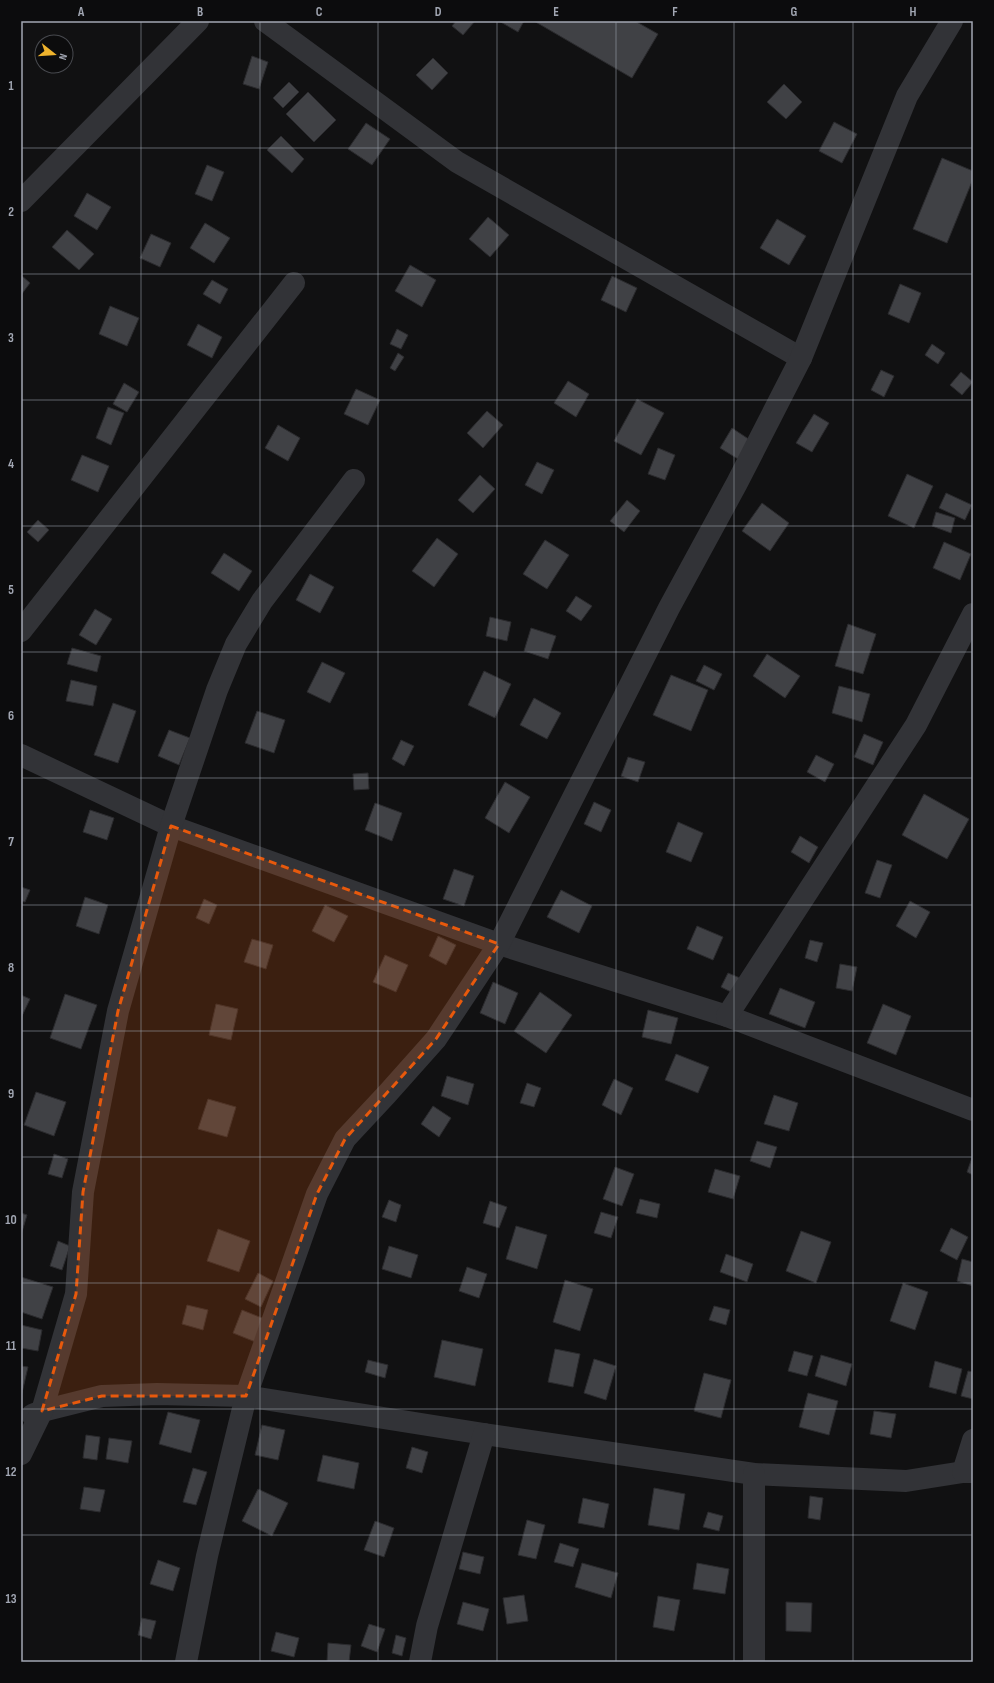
<svg xmlns="http://www.w3.org/2000/svg" width="994" height="1683" font-family="'Sofia Sans Condensed',sans-serif">
  <style>
    .building { fill: #404145; stroke: #2b2b2e }
    .lines { fill: none; stroke-linecap: round; stroke-linejoin: round }
    .minor { stroke: #323337; stroke-width: 22 }
    .marked { fill: #e8590c; fill-opacity: 0.2; stroke: #e8590c; stroke-width: 3; stroke-dasharray: 8 5; stroke-linejoin: round }
    .grid { fill: none; stroke: #a2a7b3; stroke-width: 1; stroke-opacity: 0.55 }
    .neatline { fill: none; stroke: #a2a7b3; stroke-width: 1.5 }
    .grid-label { font-size: 13px; text-anchor: middle; font-weight: bold; fill: #a2a7b3 }
  </style>
  <rect width="100%" height="100%" fill="#111112"/>
  <g class="building">
    <path d="M456,21H475L463,35L452,26Z"/>
    <path d="M499,21H524L518,32Z"/>
    <path d="M534,21H635L658,34L632,78Z"/>
    <path d="M252,56L268,62L259,89L243,84Z"/>
    <path d="M433,58L448,73L432,90L416,75Z"/>
    <path d="M289,82L299,92L283,108L273,98Z"/>
    <path d="M784,84L802,102L786,119L767,102Z"/>
    <path d="M308,92L336,120L314,142L286,114Z"/>
    <path d="M834,122L857,134L842,163L819,151Z"/>
    <path d="M366,123L390,139L372,165L348,149Z"/>
    <path d="M281,136L304,159L292,173L267,150Z"/>
    <path d="M942,158L973,171V179L947,243L913,229Z"/>
    <path d="M207,165L224,172L212,201L195,194Z"/>
    <path d="M87,193L111,207L97,230L74,216Z"/>
    <path d="M488,217L509,235L490,257L469,239Z"/>
    <path d="M777,219L806,236L789,265L760,248Z"/>
    <path d="M205,223L230,238L214,263L190,248Z"/>
    <path d="M67,230L94,254L79,270L52,247Z"/>
    <path d="M151,234L171,243L160,267L140,258Z"/>
    <path d="M410,265L436,280L422,307L395,291Z"/>
    <path d="M21,275L30,283L21,295Z"/>
    <path d="M612,276L637,288L626,312L601,300Z"/>
    <path d="M212,280L228,289L220,304L203,294Z"/>
    <path d="M900,284L921,293L909,323L888,314Z"/>
    <path d="M110,306L139,318L127,346L99,334Z"/>
    <path d="M198,324L222,337L212,358L187,345Z"/>
    <path d="M397,329L408,335L401,349L390,344Z"/>
    <path d="M932,344L945,353L938,364L925,355Z"/>
    <path d="M398,353L404,357L395,371L390,368Z"/>
    <path d="M881,370L894,376L884,397L871,390Z"/>
    <path d="M961,372L973,382L962,395L950,385Z"/>
    <path d="M568,381L589,394L576,417L554,403Z"/>
    <path d="M124,383L139,392L127,412L113,404Z"/>
    <path d="M356,389L380,400L368,425L344,414Z"/>
    <path d="M637,399L664,413L641,455L614,441Z"/>
    <path d="M108,407L124,413L111,445L96,438Z"/>
    <path d="M487,411L503,425L483,448L467,433Z"/>
    <path d="M814,414L829,423L812,452L796,443Z"/>
    <path d="M278,425L300,438L288,461L265,448Z"/>
    <path d="M732,428L750,440L738,459L720,448Z"/>
    <path d="M658,448L675,455L665,480L648,474Z"/>
    <path d="M82,455L109,466L98,492L71,480Z"/>
    <path d="M537,462L554,470L542,494L525,485Z"/>
    <path d="M907,474L933,486L914,528L888,516Z"/>
    <path d="M480,475L495,489L473,513L458,500Z"/>
    <path d="M946,493L972,505L965,520L939,508Z"/>
    <path d="M627,500L640,511L624,532L610,521Z"/>
    <path d="M762,503L789,523L770,551L742,531Z"/>
    <path d="M936,512L955,518L951,533L932,526Z"/>
    <path d="M38,520L49,530L38,542L27,532Z"/>
    <path d="M437,538L458,554L434,587L412,571Z"/>
    <path d="M545,540L569,555L547,589L523,574Z"/>
    <path d="M944,542L971,554L960,580L933,568Z"/>
    <path d="M224,553L252,571L239,591L211,573Z"/>
    <path d="M310,574L334,587L320,613L296,600Z"/>
    <path d="M576,596L592,606L581,621L566,611Z"/>
    <path d="M95,609L112,619L96,645L79,635Z"/>
    <path d="M490,617L511,622L507,641L486,636Z"/>
    <path d="M848,624L876,634L863,674L835,666Z"/>
    <path d="M531,628L556,636L548,659L524,651Z"/>
    <path d="M72,648L101,656L97,672L67,664Z"/>
    <path d="M767,654L800,676L785,698L753,676Z"/>
    <path d="M322,662L345,673L330,703L307,692Z"/>
    <path d="M704,665L722,674L714,690L696,681Z"/>
    <path d="M484,671L511,684L495,718L468,705Z"/>
    <path d="M671,675L708,690L691,731L653,715Z"/>
    <path d="M71,680L97,686L93,706L66,701Z"/>
    <path d="M839,686L870,694L862,722L832,713Z"/>
    <path d="M534,698L561,713L547,739L520,725Z"/>
    <path d="M113,703L136,711L118,763L94,755Z"/>
    <path d="M257,711L285,720L274,753L245,743Z"/>
    <path d="M169,730L190,738L179,765L158,756Z"/>
    <path d="M864,734L883,742L873,765L854,757Z"/>
    <path d="M401,740L414,746L404,766L392,759Z"/>
    <path d="M816,755L834,764L825,782L807,772Z"/>
    <path d="M628,757L645,762L638,782L621,776Z"/>
    <path d="M368,773L369,789L354,790L353,774Z"/>
    <path d="M505,782L530,797L509,833L485,818Z"/>
    <path d="M924,794L969,819L947,859L902,835Z"/>
    <path d="M594,802L611,810L601,832L584,824Z"/>
    <path d="M375,803L402,813L392,841L365,830Z"/>
    <path d="M90,810L114,818L107,840L83,832Z"/>
    <path d="M678,822L703,833L691,862L666,852Z"/>
    <path d="M800,836L818,847L809,863L791,852Z"/>
    <path d="M877,860L892,865L880,898L865,893Z"/>
    <path d="M454,869L474,876L464,906L443,899Z"/>
    <path d="M21,887L30,890L25,902L21,901Z"/>
    <path d="M561,890L592,906L579,933L547,917Z"/>
    <path d="M85,897L108,905L99,934L76,926Z"/>
    <path d="M204,899L217,905L209,924L196,918Z"/>
    <path d="M910,901L930,912L916,938L896,926Z"/>
    <path d="M325,905L348,916L334,942L312,931Z"/>
    <path d="M697,926L723,937L713,960L687,949Z"/>
    <path d="M438,936L456,945L446,965L429,956Z"/>
    <path d="M252,939L273,945L266,969L244,962Z"/>
    <path d="M810,940L823,943L817,962L805,958Z"/>
    <path d="M385,955L408,965L396,992L373,982Z"/>
    <path d="M840,964L857,967L852,991L836,988Z"/>
    <path d="M728,973L740,978L733,993L721,987Z"/>
    <path d="M493,982L518,993L505,1024L480,1013Z"/>
    <path d="M780,988L815,1002L805,1028L769,1014Z"/>
    <path d="M540,992L572,1015L546,1053L514,1031Z"/>
    <path d="M65,994L97,1005L81,1049L50,1038Z"/>
    <path d="M21,995L30,999L21,1018Z"/>
    <path d="M216,1004L238,1009L231,1040L209,1035Z"/>
    <path d="M883,1004L911,1016L896,1055L867,1043Z"/>
    <path d="M648,1010L678,1018L671,1044L642,1037Z"/>
    <path d="M676,1054L709,1067L698,1093L665,1080Z"/>
    <path d="M447,1076L474,1084L468,1105L441,1096Z"/>
    <path d="M614,1079L633,1088L621,1115L602,1105Z"/>
    <path d="M527,1083L541,1088L534,1107L520,1103Z"/>
    <path d="M36,1092L66,1102L54,1136L24,1125Z"/>
    <path d="M774,1095L798,1103L789,1131L764,1124Z"/>
    <path d="M208,1099L236,1107L227,1137L198,1129Z"/>
    <path d="M433,1106L451,1118L439,1137L421,1124Z"/>
    <path d="M757,1141L777,1147L770,1168L750,1161Z"/>
    <path d="M54,1154L68,1159L62,1178L48,1174Z"/>
    <path d="M973,1155V1175L967,1172Z"/>
    <path d="M615,1167L634,1174L622,1206L603,1199Z"/>
    <path d="M715,1169L740,1176L733,1199L708,1192Z"/>
    <path d="M640,1199L660,1204L657,1218L636,1213Z"/>
    <path d="M389,1200L401,1205L396,1222L382,1217Z"/>
    <path d="M490,1201L507,1207L499,1228L483,1223Z"/>
    <path d="M601,1212L618,1217L611,1238L594,1233Z"/>
    <path d="M21,1213L27,1215L21,1235Z"/>
    <path d="M516,1226L547,1235L537,1269L506,1259Z"/>
    <path d="M951,1228L968,1237L957,1260L940,1251Z"/>
    <path d="M218,1229L250,1241L239,1272L207,1261Z"/>
    <path d="M801,1231L831,1242L816,1283L786,1271Z"/>
    <path d="M58,1241L70,1246L62,1270L50,1266Z"/>
    <path d="M389,1246L418,1255L411,1278L382,1269Z"/>
    <path d="M726,1254L753,1264L747,1282L720,1272Z"/>
    <path d="M962,1259L973,1262V1286L957,1281Z"/>
    <path d="M467,1267L487,1274L479,1298L459,1291Z"/>
    <path d="M258,1273L273,1281L261,1307L245,1299Z"/>
    <path d="M21,1277L53,1287L42,1319L21,1312Z"/>
    <path d="M565,1280L593,1289L580,1331L553,1322Z"/>
    <path d="M903,1283L928,1292L915,1330L890,1321Z"/>
    <path d="M187,1305L208,1310L203,1330L182,1324Z"/>
    <path d="M714,1306L730,1310L726,1325L709,1320Z"/>
    <path d="M242,1310L267,1320L258,1343L233,1333Z"/>
    <path d="M21,1325L42,1330L38,1351L21,1348Z"/>
    <path d="M442,1340L483,1349L475,1386L434,1377Z"/>
    <path d="M555,1349L580,1354L573,1387L548,1382Z"/>
    <path d="M794,1351L813,1356L807,1376L788,1371Z"/>
    <path d="M821,1355L852,1364L846,1386L815,1376Z"/>
    <path d="M594,1359L616,1366L606,1400L584,1393Z"/>
    <path d="M368,1360L388,1365L385,1378L365,1372Z"/>
    <path d="M935,1361L962,1369L956,1394L929,1387Z"/>
    <path d="M21,1366L28,1367L21,1397Z"/>
    <path d="M968,1371L973,1372V1399L961,1396Z"/>
    <path d="M704,1373L731,1380L721,1418L694,1411Z"/>
    <path d="M808,1393L838,1401L829,1435L799,1427Z"/>
    <path d="M874,1411L896,1414L891,1438L870,1434Z"/>
    <path d="M168,1412L200,1420L191,1453L159,1444Z"/>
    <path d="M262,1425L285,1430L278,1460L255,1455Z"/>
    <path d="M86,1435L100,1437L97,1460L83,1458Z"/>
    <path d="M109,1438L132,1441L128,1463L106,1459Z"/>
    <path d="M412,1447L428,1452L422,1473L406,1468Z"/>
    <path d="M323,1455L359,1463L354,1489L317,1481Z"/>
    <path d="M193,1468L207,1472L196,1505L183,1502Z"/>
    <path d="M84,1487L105,1490L100,1512L80,1509Z"/>
    <path d="M654,1488L685,1494L679,1530L648,1525Z"/>
    <path d="M258,1489L288,1503L272,1536L242,1521Z"/>
    <path d="M810,1496L823,1498L820,1520L808,1518Z"/>
    <path d="M583,1498L609,1504L604,1528L578,1523Z"/>
    <path d="M708,1512L723,1516L719,1531L703,1527Z"/>
    <path d="M527,1520L545,1525L536,1559L518,1555Z"/>
    <path d="M375,1521L394,1528L384,1557L364,1550Z"/>
    <path d="M560,1543L579,1549L573,1567L554,1562Z"/>
    <path d="M463,1552L484,1557L480,1574L459,1569Z"/>
    <path d="M158,1560L180,1568L173,1591L150,1584Z"/>
    <path d="M582,1563L618,1573L611,1598L575,1587Z"/>
    <path d="M697,1563L729,1569L725,1594L693,1589Z"/>
    <path d="M524,1595L528,1621L507,1624L503,1598Z"/>
    <path d="M658,1596L680,1600L674,1631L653,1627Z"/>
    <path d="M463,1602L489,1609L483,1631L457,1624Z"/>
    <path d="M786,1602L812,1603L811,1632L786,1631Z"/>
    <path d="M142,1618L156,1621L151,1639L138,1635Z"/>
    <path d="M369,1624L385,1629L377,1652L361,1646Z"/>
    <path d="M276,1632L299,1638L294,1657L271,1651Z"/>
    <path d="M396,1635L406,1638L402,1656L392,1653Z"/>
    <path d="M328,1643L351,1645L349,1662H327Z"/>
  </g>
  <g class="lines">
    <g class="minor">
      <path d="M265,21L457,162L801,358"/>
      <path d="M21,201L198,21"/>
      <path d="M21,631L294,283"/>
      <path d="M21,755L171,826L499,944L727,1016L973,1110"/>
      <path d="M727,1016L916,725L973,614"/>
      <path d="M32,1415L42,1411L102,1396L157,1394L246,1396L484,1434L754,1474L906,1481L963,1472H973"/>
      <path d="M21,1454L42,1411L76,1294L83,1192L118,1011L171,826L217,690L236,644L262,601L354,480"/>
      <path d="M963,1472L973,1440"/>
      <path d="M186,1662L207,1556L246,1396L317,1194L345,1139L387,1094L436,1039L499,944L669,608L737,483L801,358L907,96L952,21"/>
      <path d="M420,1662L427,1626L484,1434"/>
      <path d="M754,1662V1474"/>
    </g>
  </g>
  <path class="marked" d="M171,826L499,944L436,1039L345,1139L317,1194L246,1396H102L42,1411L76,1294L83,1192L118,1011Z"/>
  <path class="grid" d="M141,21V1662M260,21V1662M378,21V1662M497,21V1662M616,21V1662M734,21V1662M853,21V1662M21,148H973M21,274H973M21,400H973M21,526H973M21,652H973M21,778H973M21,905H973M21,1031H973M21,1157H973M21,1283H973M21,1409H973M21,1535H973"/>
  <rect width="994" height="1683" fill="none" stroke="#0c0c0d" stroke-width="44"/>
  <g transform="translate(54 54) rotate(107)"><circle r="19" fill="#0c0c0d" stroke="#484a4f"/>
  <path d="M0-3L7 15L0 10L-7 15Z" fill="#eeb32d"/>
  <text y="-6" font-size="11" font-weight="bold" text-anchor="middle" fill="#a2a7b3">N</text>
  </g>
  <rect x="22" y="22" width="950" height="1639" class="neatline"/>
  <g class="grid-label">
    <text x="81" y="16">A</text>
    <text x="200" y="16">B</text>
    <text x="319" y="16">C</text>
    <text x="438" y="16">D</text>
    <text x="556" y="16">E</text>
    <text x="675" y="16">F</text>
    <text x="794" y="16">G</text>
    <text x="913" y="16">H</text>
    <text x="11" y="90">1</text>
    <text x="11" y="216">2</text>
    <text x="11" y="342">3</text>
    <text x="11" y="468">4</text>
    <text x="11" y="594">5</text>
    <text x="11" y="720">6</text>
    <text x="11" y="846">7</text>
    <text x="11" y="972">8</text>
    <text x="11" y="1098">9</text>
    <text x="11" y="1224">10</text>
    <text x="11" y="1350">11</text>
    <text x="11" y="1476">12</text>
    <text x="11" y="1603">13</text>
  </g>
</svg>
